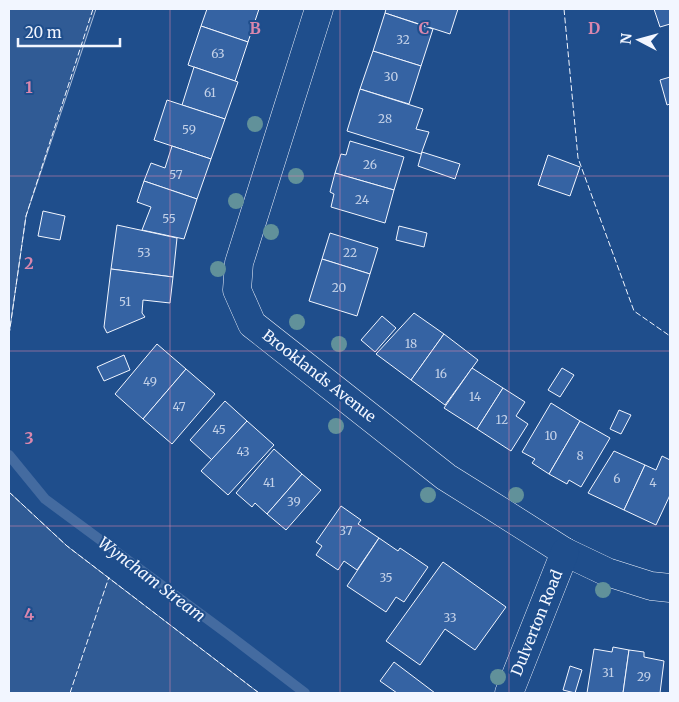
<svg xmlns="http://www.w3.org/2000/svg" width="679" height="702" font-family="Merriweather,serif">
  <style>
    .built { fill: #305b95; stroke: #a8bbd7 }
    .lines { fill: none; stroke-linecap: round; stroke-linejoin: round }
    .stream { stroke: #446ba0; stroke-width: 10 }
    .building { fill: #3563a3; stroke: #f2f6ff }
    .minor-casing { stroke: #f2f6ff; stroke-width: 29 }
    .minor { stroke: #1f4e8c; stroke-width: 28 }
    .fence { stroke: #f2f6ff; stroke-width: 1; stroke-dasharray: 6 2.5; stroke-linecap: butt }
    .tree { fill: #61919a }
    .grid { fill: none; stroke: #da87ad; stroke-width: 1; stroke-opacity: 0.55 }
    .labels { text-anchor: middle; stroke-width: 4; stroke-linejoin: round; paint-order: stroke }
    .number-label { font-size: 12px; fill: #c3d1e8 }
    .street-label { font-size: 15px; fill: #f2f6ff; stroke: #1f4e8c }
    .water-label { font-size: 16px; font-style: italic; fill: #f2f6ff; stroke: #1f4e8c }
    .grid-label { font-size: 16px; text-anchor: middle; font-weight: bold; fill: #da87ad; stroke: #1f4e8c; stroke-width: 4; stroke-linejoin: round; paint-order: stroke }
  </style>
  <rect width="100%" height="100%" fill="#1f4e8c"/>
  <g class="built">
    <path d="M9,9H96L26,216L9,335Z"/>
    <path d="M9,492L67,546L259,693H9Z"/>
  </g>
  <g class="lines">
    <path class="stream" d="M9,455L45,499L229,635L305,693"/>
  </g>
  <g class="building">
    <path d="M207,9H259L248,42L201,26Z"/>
    <path d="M386,9H458L450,34L385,13Z"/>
    <path d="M654,9H670V24L660,27Z"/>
    <path d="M385,13L433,29L421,66L373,51Z"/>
    <path d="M201,26L248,42L235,81L188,65Z"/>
    <path d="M373,51L421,66L409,104L360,89Z"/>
    <path d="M194,67L238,82L225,119L182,105Z"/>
    <path d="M670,77V104L667,105L660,80Z"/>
    <path d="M360,89L423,109L416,129L429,132L421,154L347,131Z"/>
    <path d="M167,100L225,119L211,159L154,140Z"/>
    <path d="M350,141L404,157L394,190L335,173L341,154L346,155Z"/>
    <path d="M172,146L211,159L197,199L144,181L151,163L165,168Z"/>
    <path d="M422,152L460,164L455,179L418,166Z"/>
    <path d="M548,155L580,167L570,196L538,185Z"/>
    <path d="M335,173L394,190L385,223L331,207L334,194L330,192Z"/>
    <path d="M144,181L197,199L184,239L142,230L151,207L137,202Z"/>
    <path d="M43,211L65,216L60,240L38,236Z"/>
    <path d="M117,225L177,238L173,277L111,269Z"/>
    <path d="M399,226L427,233L424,247L396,240Z"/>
    <path d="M330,233L378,248L370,274L322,259Z"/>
    <path d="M322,259L370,274L357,316L309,301Z"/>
    <path d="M111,269L173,277L170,303L143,300L142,313L145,317L107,333L104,327Z"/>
    <path d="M414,313L444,334L411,380L376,354Z"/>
    <path d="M382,316L396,328L375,352L361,340Z"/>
    <path d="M444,334L478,360L445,405L411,380Z"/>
    <path d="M157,344L186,369L143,419L115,394Z"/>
    <path d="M124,355L130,370L104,381L97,367Z"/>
    <path d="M472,368L503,388L477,429L444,408Z"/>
    <path d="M562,368L574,375L560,397L548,390Z"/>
    <path d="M186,369L215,394L172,444L143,419Z"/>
    <path d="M503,388L525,402L516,416L528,424L511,451L477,429Z"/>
    <path d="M225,401L247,421L212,460L190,440Z"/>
    <path d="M551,403L580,421L549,474L532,463L535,459L522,452Z"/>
    <path d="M619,410L631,415L621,434L610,429Z"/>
    <path d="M247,421L274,445L228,495L201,471Z"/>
    <path d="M580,421L610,438L581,487L569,480L567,484L549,474Z"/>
    <path d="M274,449L302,474L267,514L255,503L252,507L236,493Z"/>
    <path d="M614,451L645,465L624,510L588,493Z"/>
    <path d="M662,456L670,460V495L656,525L624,510L645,465L656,470Z"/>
    <path d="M302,474L321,490L286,530L267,514Z"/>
    <path d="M341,506L361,520L358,524L379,538L357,570L344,561L338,570L316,555L322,546L316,542Z"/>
    <path d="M379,538L398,551L400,548L428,567L404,602L396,597L386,612L347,586Z"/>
    <path d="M443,562L506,607L475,650L445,629L420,665L386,641Z"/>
    <path d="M613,647L629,650L623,693H587L594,649L612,652Z"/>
    <path d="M629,650L644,652V657L664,661L660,693H623Z"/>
    <path d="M394,662L435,693H397L380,681Z"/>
    <path d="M570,666L582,670L575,693L563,690Z"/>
  </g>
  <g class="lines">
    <g class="minor-casing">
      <g id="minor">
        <path d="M319,9L239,263L237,290L252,324L446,477L486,502L565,552L607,572L651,586L670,588"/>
        <path d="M509,693L565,552"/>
      </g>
    </g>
    <use href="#minor" class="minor"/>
    <g class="fence">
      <path d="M564,9L578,158L634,311L670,336"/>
      <path d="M9,335L26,216L93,9"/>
      <path d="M9,492L67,546L259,693"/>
      <path d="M70,693L109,577"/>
    </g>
  </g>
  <g class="tree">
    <circle cx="255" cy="124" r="8"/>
    <circle cx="296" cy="176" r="8"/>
    <circle cx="236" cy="201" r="8"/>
    <circle cx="271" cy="232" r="8"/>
    <circle cx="218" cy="269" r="8"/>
    <circle cx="297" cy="322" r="8"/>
    <circle cx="339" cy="344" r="8"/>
    <circle cx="336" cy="426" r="8"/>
    <circle cx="428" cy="495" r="8"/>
    <circle cx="516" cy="495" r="8"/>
    <circle cx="603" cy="590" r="8"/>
    <circle cx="498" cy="677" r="8"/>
  </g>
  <path class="grid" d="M170,9V693M340,9V693M509,9V693M9,176H670M9,351H670M9,526H670"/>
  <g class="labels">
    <g class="number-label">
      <text x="403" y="44">32</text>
      <text x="218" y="58">63</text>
      <text x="391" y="81">30</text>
      <text x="210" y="97">61</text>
      <text x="385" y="123">28</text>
      <text x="189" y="134">59</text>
      <text x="370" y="169">26</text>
      <text x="176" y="179">57</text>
      <text x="362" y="204">24</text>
      <text x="169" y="223">55</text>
      <text x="144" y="257">53</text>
      <text x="350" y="257">22</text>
      <text x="339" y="292">20</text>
      <text x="125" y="306">51</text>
      <text x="411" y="348">18</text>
      <text x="441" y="378">16</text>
      <text x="150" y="386">49</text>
      <text x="475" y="401">14</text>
      <text x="179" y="411">47</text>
      <text x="502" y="424">12</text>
      <text x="219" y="434">45</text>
      <text x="551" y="440">10</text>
      <text x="243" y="456">43</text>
      <text x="580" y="460">8</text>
      <text x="617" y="483">6</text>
      <text x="269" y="487">41</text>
      <text x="653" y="487">4</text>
      <text x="294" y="506">39</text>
      <text x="346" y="535">37</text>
      <text x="386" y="582">35</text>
      <text x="450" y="622">33</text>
      <text x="608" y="677">31</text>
      <text x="644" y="681">29</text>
    </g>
    <g class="street-label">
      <text transform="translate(319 376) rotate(38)" y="5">Brooklands Avenue</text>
      <text transform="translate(537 623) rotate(-68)" y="5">Dulverton Road</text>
    </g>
    <g class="water-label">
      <text transform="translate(152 579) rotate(37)" y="6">Wyncham Stream</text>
    </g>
  </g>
  <g class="grid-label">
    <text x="255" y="34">B</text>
    <text x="424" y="34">C</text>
    <text x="594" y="34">D</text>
    <text x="29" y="93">1</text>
    <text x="29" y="269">2</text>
    <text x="29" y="444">3</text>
    <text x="29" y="620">4</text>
  </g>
  <rect width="679" height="702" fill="none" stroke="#f2f6ff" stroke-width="20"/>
  <g transform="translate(639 40) rotate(276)" stroke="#1f4e8c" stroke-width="4" paint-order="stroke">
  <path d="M0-4L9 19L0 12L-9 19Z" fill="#f2f6ff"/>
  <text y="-8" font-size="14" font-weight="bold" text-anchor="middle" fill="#f2f6ff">N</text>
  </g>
  <path d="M18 38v8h102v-8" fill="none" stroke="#f2f6ff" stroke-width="2.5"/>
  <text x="25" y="38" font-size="15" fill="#f2f6ff" stroke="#1f4e8c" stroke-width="4" paint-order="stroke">20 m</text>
</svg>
